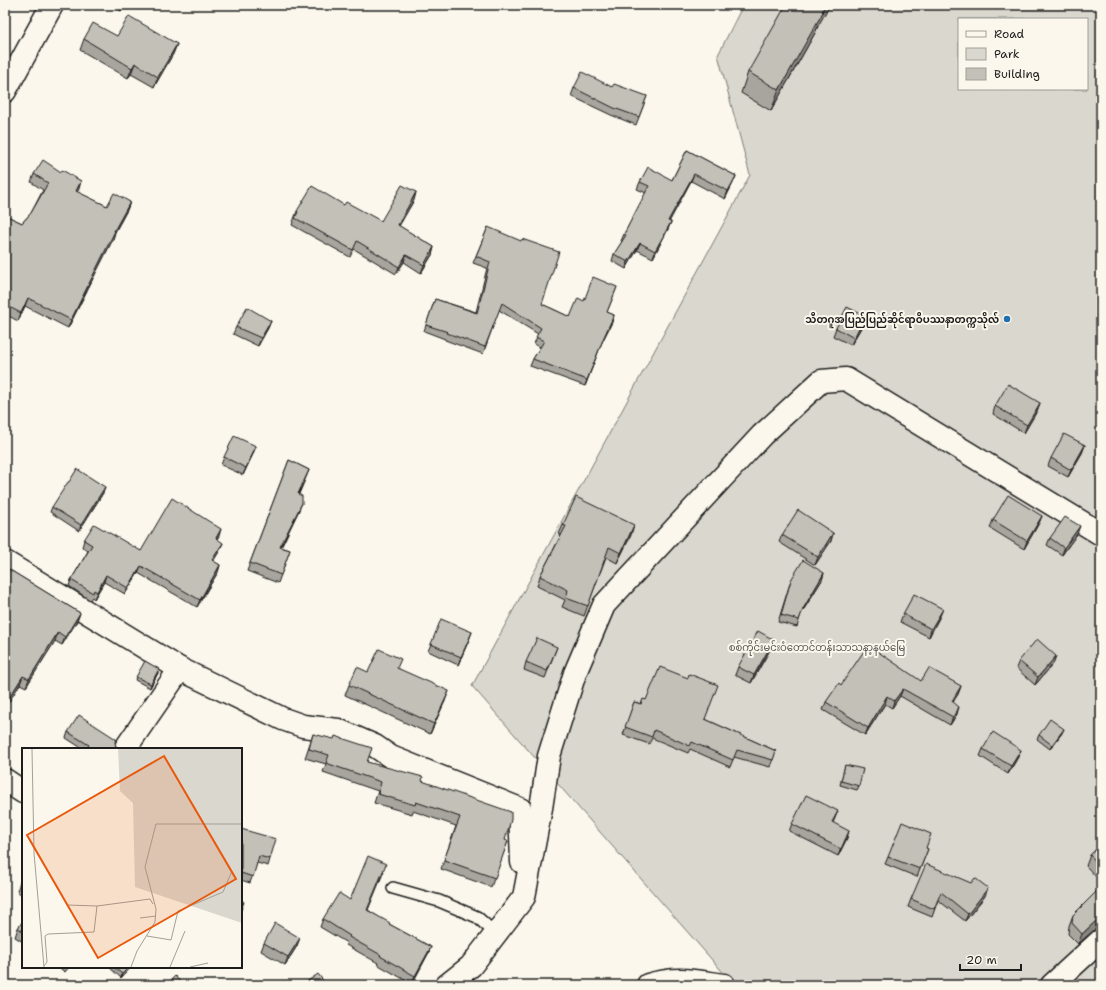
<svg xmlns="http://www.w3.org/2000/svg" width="1106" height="990" font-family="'Shantell Sans','Noto Sans Myanmar',sans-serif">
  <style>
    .green { fill: #dad7ce; stroke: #7b7a75; fill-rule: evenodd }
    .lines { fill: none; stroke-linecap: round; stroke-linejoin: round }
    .lane-casing { stroke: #1c1c1c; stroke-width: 14 }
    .street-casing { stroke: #1c1c1c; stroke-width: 25 }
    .lane { stroke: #fbf7ec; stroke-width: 11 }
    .street { stroke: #fbf7ec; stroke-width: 22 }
    .wall { fill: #a8a59e; stroke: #1c1c1c }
    .shaded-wall { fill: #888681; stroke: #1c1c1c }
    .building { fill: #c3c0b8; stroke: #1c1c1c }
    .poi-dot { fill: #1f6fb2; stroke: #fbf7ec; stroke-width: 1.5 }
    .labels { text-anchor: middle; stroke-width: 4; stroke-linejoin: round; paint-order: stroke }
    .poi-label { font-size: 10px; font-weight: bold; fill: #1c1c1c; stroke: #fbf7ec; text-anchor: end }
    .park-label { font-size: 10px; fill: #555451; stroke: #fbf7ec }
    .inset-road { fill: none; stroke: #a29f99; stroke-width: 1 }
    .view { fill: #e8590c; fill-opacity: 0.15; stroke: #e8590c; stroke-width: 2 }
    .inset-edge { fill: none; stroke: #1c1c1c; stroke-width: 2 }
  </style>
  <rect width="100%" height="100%" fill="#fbf7ec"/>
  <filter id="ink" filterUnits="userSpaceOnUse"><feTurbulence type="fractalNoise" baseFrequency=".025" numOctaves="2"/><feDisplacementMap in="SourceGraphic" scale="8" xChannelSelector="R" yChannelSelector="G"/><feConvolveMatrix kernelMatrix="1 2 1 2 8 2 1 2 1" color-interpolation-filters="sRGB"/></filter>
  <g filter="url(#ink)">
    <path class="green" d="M743,5H1101V985H734L472,686L750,175L718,55ZM959,19H1087V89H959Z"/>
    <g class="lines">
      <g class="lane-casing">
        <path id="lane" d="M393,888L439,901L477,917L496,934"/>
      </g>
      <g class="street-casing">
        <g id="street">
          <path d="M5,91L52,5"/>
          <path d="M5,562L180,669"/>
          <path d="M125,749L180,669L283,719L303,726L338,730L375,746L391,757L520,809L522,862"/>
          <path d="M5,780L23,792"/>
          <path d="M447,985L471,966L524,897L541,808L549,756L575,673L604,605L762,435L821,381L846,379L1101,534"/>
          <path d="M648,985C677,976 695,981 724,985"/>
          <path d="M1052,985L1101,940"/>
        </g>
      </g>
      <use href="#lane" class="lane"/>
      <use href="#street" class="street"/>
    </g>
    <g class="wall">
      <path d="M111,5H124L121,11Z"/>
      <path d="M818,26L815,33L771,111L741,93L748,72Z"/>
      <path d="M117,36L177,44L173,54L154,87L131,74L128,78L80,50L84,39Z"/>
      <path d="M612,87L647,96L636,125L611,115L571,96L574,88Z"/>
      <path d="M687,150L736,176L733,183L725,199L691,181L669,221L671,222L668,229L653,258L637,250L626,269L612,261L614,254L622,242L621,241L624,234L646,193L637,189L640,182L672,180Z"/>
      <path d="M61,172L81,181L77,192L107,206L130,202L127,210L115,232L113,239L68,328L25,306L18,321L5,314V215L22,223L31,213L43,190L31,182L34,174Z"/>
      <path d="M416,192L414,200L399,226L434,247L432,255L421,273L404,262L396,274L354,249L350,257L292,225L297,211L344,205L381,221Z"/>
      <path d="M488,227L542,304L570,317L584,301L617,287L607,312L614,315L612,322L601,344L585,386L530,366L533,359L540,347L534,344L538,334L499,310L483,354L445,340V339L424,331L435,299L476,312L487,268L473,263Z"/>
      <path d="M271,321L268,328L258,346L233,334L236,327Z"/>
      <path d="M863,324L851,345L833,336L836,328Z"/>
      <path d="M1040,403L1037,411L1024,433L993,414L995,406Z"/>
      <path d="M1085,445L1082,453L1068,477L1048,466L1051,458Z"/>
      <path d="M253,454L243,475L221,465L224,457Z"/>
      <path d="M289,460L309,470L299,494V510L281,547L290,550L278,583L247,571Z"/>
      <path d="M103,493L79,531L50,512L52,507Z"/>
      <path d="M1042,516L1039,523L1024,549L990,528L993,520Z"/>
      <path d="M563,525L631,535L617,563L606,557L584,616L562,607L565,600L537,586L540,576L561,535L559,534Z"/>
      <path d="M833,533L831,541L815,565L779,542L782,535Z"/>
      <path d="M1077,534L1062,555L1047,545L1050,538Z"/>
      <path d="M219,536L217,539L220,550L213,561L220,565L218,572L197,607L138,573L125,594L104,582L94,599L92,597L90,600L69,586L71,580L88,551L82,547L84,540L141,551Z"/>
      <path d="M5,567L80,613L77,621L62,645L55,641L26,687L20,684L5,708Z"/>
      <path d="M824,573L822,580L801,614L797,627L778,622L791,580Z"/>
      <path d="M903,614L940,616L929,637L900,622Z"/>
      <path d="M472,632L458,665L428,651L431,644Z"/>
      <path d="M774,640L771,648L751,683L735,675L738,667Z"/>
      <path d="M557,647L545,678L524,670L526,662Z"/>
      <path d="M1019,661L1053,664L1035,685L1016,668Z"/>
      <path d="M398,668L445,701L430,734L345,695L349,685L368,672Z"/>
      <path d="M158,673L150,688L135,680L136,677Z"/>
      <path d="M921,681L961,686L958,694L953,702L957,714L950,725L900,696L892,708L885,704L865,735L823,710L826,702L841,685Z"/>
      <path d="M634,702L641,704L705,719L776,751L770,767L734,757L730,767L690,749L688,753L652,738L649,744L623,735Z"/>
      <path d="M68,732L115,742L116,747L115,749H83L66,738Z"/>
      <path d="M1062,733L1050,749L1037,739L1039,735Z"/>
      <path d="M313,734L367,762L422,781L505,840L508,841L491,887L441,869L456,826L413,811L412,814L374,803L378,791L323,772L326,764L305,758Z"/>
      <path d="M983,749L1018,757L1008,774L980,756Z"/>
      <path d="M845,765L859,786L857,790L840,785Z"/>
      <path d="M838,811L833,823L847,838L838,856L789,831L792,824Z"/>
      <path d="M241,829L270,859L268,866L257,863L250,883L241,880Z"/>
      <path d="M1101,845V882L1086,866L1090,855Z"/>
      <path d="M926,848L928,849L917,877L885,864L888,857Z"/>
      <path d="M384,871L368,910L389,924L431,947L428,954L412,984L377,964L378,963L346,945L347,943L320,927L323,919L350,900Z"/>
      <path d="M23,878V896L17,891L20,882Z"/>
      <path d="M971,883L985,896L965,921L938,900L932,917L908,907L911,899Z"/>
      <path d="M1101,887V928H1098L1093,931L1078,944L1068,934L1069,926L1073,915Z"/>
      <path d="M23,921V942L15,937L18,928Z"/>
      <path d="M264,943L297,946L285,965L261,951Z"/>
      <path d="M58,967H69L65,972Z"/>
      <path d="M109,967H131L121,978Z"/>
    </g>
    <g class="shaded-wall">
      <path d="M825,5H830L818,26L815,33L771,111L779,90Z"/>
      <path d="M177,44L173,54L154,87L158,77Z"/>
      <path d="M135,63L131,74L128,78L132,68Z"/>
      <path d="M694,174L691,181L666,228L668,221Z"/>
      <path d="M736,176L733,183L725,199L728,191Z"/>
      <path d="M81,181L79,189L73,199L76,191Z"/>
      <path d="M416,192L414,200L395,233L398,225Z"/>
      <path d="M130,202L127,210L115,232L113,239L68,328L71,320L114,231Z"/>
      <path d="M671,222L668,229L653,258L655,251Z"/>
      <path d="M640,243L637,250L626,269L628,262Z"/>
      <path d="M434,247L432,255L421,273L424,265Z"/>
      <path d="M406,255L404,262L396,274L399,267Z"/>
      <path d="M28,298L25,306L18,321L21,313Z"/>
      <path d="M614,315L612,322L601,344L585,386L604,337Z"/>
      <path d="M865,316L863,324L851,345L854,338Z"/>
      <path d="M271,321L268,328L258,346L261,338Z"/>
      <path d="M1040,403L1037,411L1024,433L1027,425Z"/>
      <path d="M1085,445L1082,453L1068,477L1071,470Z"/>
      <path d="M256,446L253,454L243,475L246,468Z"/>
      <path d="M309,470L306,477L295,502L298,494Z"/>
      <path d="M105,487L103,493L79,531L81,525Z"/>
      <path d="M302,503L299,510L278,554L280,547Z"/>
      <path d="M1042,516L1039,523L1024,549L1027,541Z"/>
      <path d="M634,525L631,535L617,563L621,553Z"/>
      <path d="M1080,526L1077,534L1062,555L1064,548Z"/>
      <path d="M221,529L219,536L213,545L216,538Z"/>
      <path d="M833,533L831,541L815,565L818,557Z"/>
      <path d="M223,543L220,550L210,567L212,560Z"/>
      <path d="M220,565L218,572L197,607L200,600Z"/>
      <path d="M141,566L138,573L125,594L128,588Z"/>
      <path d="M824,573L822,580L800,615L803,609Z"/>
      <path d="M106,575L104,582L94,599L97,592Z"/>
      <path d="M943,609L940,616L929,637L931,629Z"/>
      <path d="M80,613L77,621L62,645L65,637Z"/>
      <path d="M58,632L55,641L26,687L29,679Z"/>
      <path d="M472,632L469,640L458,665L461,657Z"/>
      <path d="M774,640L771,648L751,683L754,675Z"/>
      <path d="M1056,656L1053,664L1035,685L1038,677Z"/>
      <path d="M159,669L158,673L150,688L151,684Z"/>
      <path d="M23,676L20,684L5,708L7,701Z"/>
      <path d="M961,686L958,694L949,709L952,701Z"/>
      <path d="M903,689L900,696L892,708L894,701Z"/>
      <path d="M449,691L445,701L430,734L434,724Z"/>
      <path d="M887,696L885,704L865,735L868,728Z"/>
      <path d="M959,707L957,714L950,725L953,717Z"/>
      <path d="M1064,729L1062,733L1050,749L1052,745Z"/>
      <path d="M1021,750L1018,757L1008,774L1011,766Z"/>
      <path d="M849,831L847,838L838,856L841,849Z"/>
      <path d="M988,888L985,896L965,921L968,914Z"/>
      <path d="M244,902L241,910V905Z"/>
      <path d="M1101,917V928H1098L1093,931L1078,944L1082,934L1097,920Z"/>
      <path d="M300,938L297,946L285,965L288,957Z"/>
      <path d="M431,947L428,954L412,984L415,976Z"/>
      <path d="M129,967H131L121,978L122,974Z"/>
    </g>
    <g class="building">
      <path d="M786,5H825L822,11L823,12L779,90L748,72Z"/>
      <path d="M129,16L177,44L158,77L135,63L132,68L84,39L93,23L117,36Z"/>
      <path d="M582,72L612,87L614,84L647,96L639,117L614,108L574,88Z"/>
      <path d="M687,150L736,176L728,191L694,174L668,221L671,222L655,251L640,243L628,262L614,254L626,235L624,234L649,186L640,182L648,167L672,180Z"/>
      <path d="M43,160L61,172L62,170L81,181L76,191L107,206L114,193L130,202L114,231H115L71,320L28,298L21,313L5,305V215L22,223L31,213L48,183L34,174Z"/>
      <path d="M402,185L416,192L398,225L434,247L424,265L406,255L399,267L357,241L353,250L295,218L298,212L297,211L312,186L344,205L346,202L381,221Z"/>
      <path d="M488,227L521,241L522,239L559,252L542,304L570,317L578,298L584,301L593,277L617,287L607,312L614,315L604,337L587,380L533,359L544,341L536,337L541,328L502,303L485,347L447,333L448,332L426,325L435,299L477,313L490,262L476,256Z"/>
      <path d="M247,307L271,321L261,338L236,327Z"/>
      <path d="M847,307L865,316L854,338L836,328Z"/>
      <path d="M1008,384L1040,403L1027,425L995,406Z"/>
      <path d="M1064,434L1085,445L1071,470L1051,458Z"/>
      <path d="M234,436L256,446L246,468L224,457Z"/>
      <path d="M289,460L309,470L298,494L302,496V503L280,547L290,550L281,575L250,563Z"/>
      <path d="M77,469L105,487L81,525L52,507L68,482H69Z"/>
      <path d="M1008,495L1042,516L1027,541L993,520Z"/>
      <path d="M576,497L634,525L621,553L609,547L588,606L566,598L568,590L540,576L566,526L563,525Z"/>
      <path d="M172,498L221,529L216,538L223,543L212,560L220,565L200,600L141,566L128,588L106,575L97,592L94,590L93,593L71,580L92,545L84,540L94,524L141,551Z"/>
      <path d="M798,510L833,533L818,557L782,535Z"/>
      <path d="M1065,517L1080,526L1064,548L1050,538Z"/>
      <path d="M803,560L824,573L803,609L799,620L781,615L791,580Z"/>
      <path d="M5,567L80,613L65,637L58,632L29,679L23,676L7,701L5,700Z"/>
      <path d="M914,594L943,609L931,629L903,614Z"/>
      <path d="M441,619L472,632L461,657L431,644Z"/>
      <path d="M758,631L774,640L754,675L738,667Z"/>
      <path d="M537,638L557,647L547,671L526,662Z"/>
      <path d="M1037,639L1056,656L1038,677L1019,661Z"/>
      <path d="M868,645L921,681L929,668L961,686L952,701L959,707L953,717L903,689L894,701L887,696L868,728L826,702L839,683L841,685Z"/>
      <path d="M379,649L401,659L397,668L449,691L434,724L349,685L357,667L368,672Z"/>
      <path d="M145,661L159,669L151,684L136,677Z"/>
      <path d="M660,667L688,678L689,674L718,685L705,719L776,751L773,760L737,750L733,760L692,742L690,746L654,730L652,737L625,727L634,702L641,704L643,699L646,700Z"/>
      <path d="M79,715L116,739L115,742L116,747L114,749H91L88,747L89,745L68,732Z"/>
      <path d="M1050,719L1064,729L1052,745L1039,735Z"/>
      <path d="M993,732L1021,750L1011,766L983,749Z"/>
      <path d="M313,734L334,739L335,736L372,748L367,762L423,777L422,781L511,812V820L505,840L508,841L495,878L444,860L460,817L416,802L415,805L378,794L381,782L326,763L329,755L309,749Z"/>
      <path d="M845,765L863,769L859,786L841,781Z"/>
      <path d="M806,795L838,811L832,822L849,831L841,849L792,824Z"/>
      <path d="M902,822L931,834L926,848L928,849L920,869L888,857Z"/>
      <path d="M241,829L276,839L270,859L259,856L253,877L241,873Z"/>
      <path d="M1101,845V867L1090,855Z"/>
      <path d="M368,856L386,864L367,910L390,923L389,924L431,947L415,976L380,956L381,955L349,937L350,936L323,919L339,893L350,900Z"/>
      <path d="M926,864L971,883L975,878L988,888L968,914L941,892L934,909L911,899Z"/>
      <path d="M23,878V884L20,882Z"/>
      <path d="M1101,887V917L1097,920L1082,934L1072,923L1073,915Z"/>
      <path d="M241,899L244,902L241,905Z"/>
      <path d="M23,921V931L18,928Z"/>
      <path d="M275,923L300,938L288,957L264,943Z"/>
      <path d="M114,967H129L122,974Z"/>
      <path d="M318,974L325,983L329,981L332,985H302Z"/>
      <path d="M175,976L183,985H166Z"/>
    </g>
  </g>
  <circle class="poi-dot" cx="1007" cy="319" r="4"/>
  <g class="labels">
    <g class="poi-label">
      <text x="999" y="323">သီတဂူအပြည်ပြည်ဆိုင်ရာဝိပဿနာတက္ကသိုလ်</text>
    </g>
    <g class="park-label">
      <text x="817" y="651">စစ်ကိုင်းမင်းဝံတောင်တန်းသာသနာ့နယ်မြေ</text>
    </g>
  </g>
  <g transform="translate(22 748)">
    <rect width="220" height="220" fill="#fbf7ec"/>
    <path d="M96,1H220V175L113,139L111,55L98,43Z" fill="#dad7ce"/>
    <path class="inset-road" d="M10,1L12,105L22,219M45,157L75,158M118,170L134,168M125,188L149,192L156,163L201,144L210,123M22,218L25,214L23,188L26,186L72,184L75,158L128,151L131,156M109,219L115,203L133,174L134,161L123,119L134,76H220M148,219L163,183M168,219L186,215"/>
    <path class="view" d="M142,8L214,131L76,210L5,87Z"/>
    <rect width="220" height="220" class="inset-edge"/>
  </g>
  <rect width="1106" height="990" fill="none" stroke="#fbf7ec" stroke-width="20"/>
  <rect x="10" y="10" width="1086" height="970" fill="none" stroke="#1c1c1c" stroke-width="1.5" filter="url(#ink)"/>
  <rect x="958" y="18" width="130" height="72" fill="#fbf7ec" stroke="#a29f99"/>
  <rect x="966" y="31" width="20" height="6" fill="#fbf7ec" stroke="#a29f99"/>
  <text x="994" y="38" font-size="12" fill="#1c1c1c">Road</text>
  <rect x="966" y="48" width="20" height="12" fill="#dad7ce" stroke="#a29f99"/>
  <text x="994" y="58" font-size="12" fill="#1c1c1c">Park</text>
  <rect x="966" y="68" width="20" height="12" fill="#c3c0b8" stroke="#a29f99"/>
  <text x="994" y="78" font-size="12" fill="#1c1c1c">Building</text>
  <path d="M960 964v6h61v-6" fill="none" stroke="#1c1c1c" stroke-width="2"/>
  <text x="966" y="964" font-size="12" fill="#1c1c1c" stroke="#fbf7ec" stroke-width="3" paint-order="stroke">20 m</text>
</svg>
